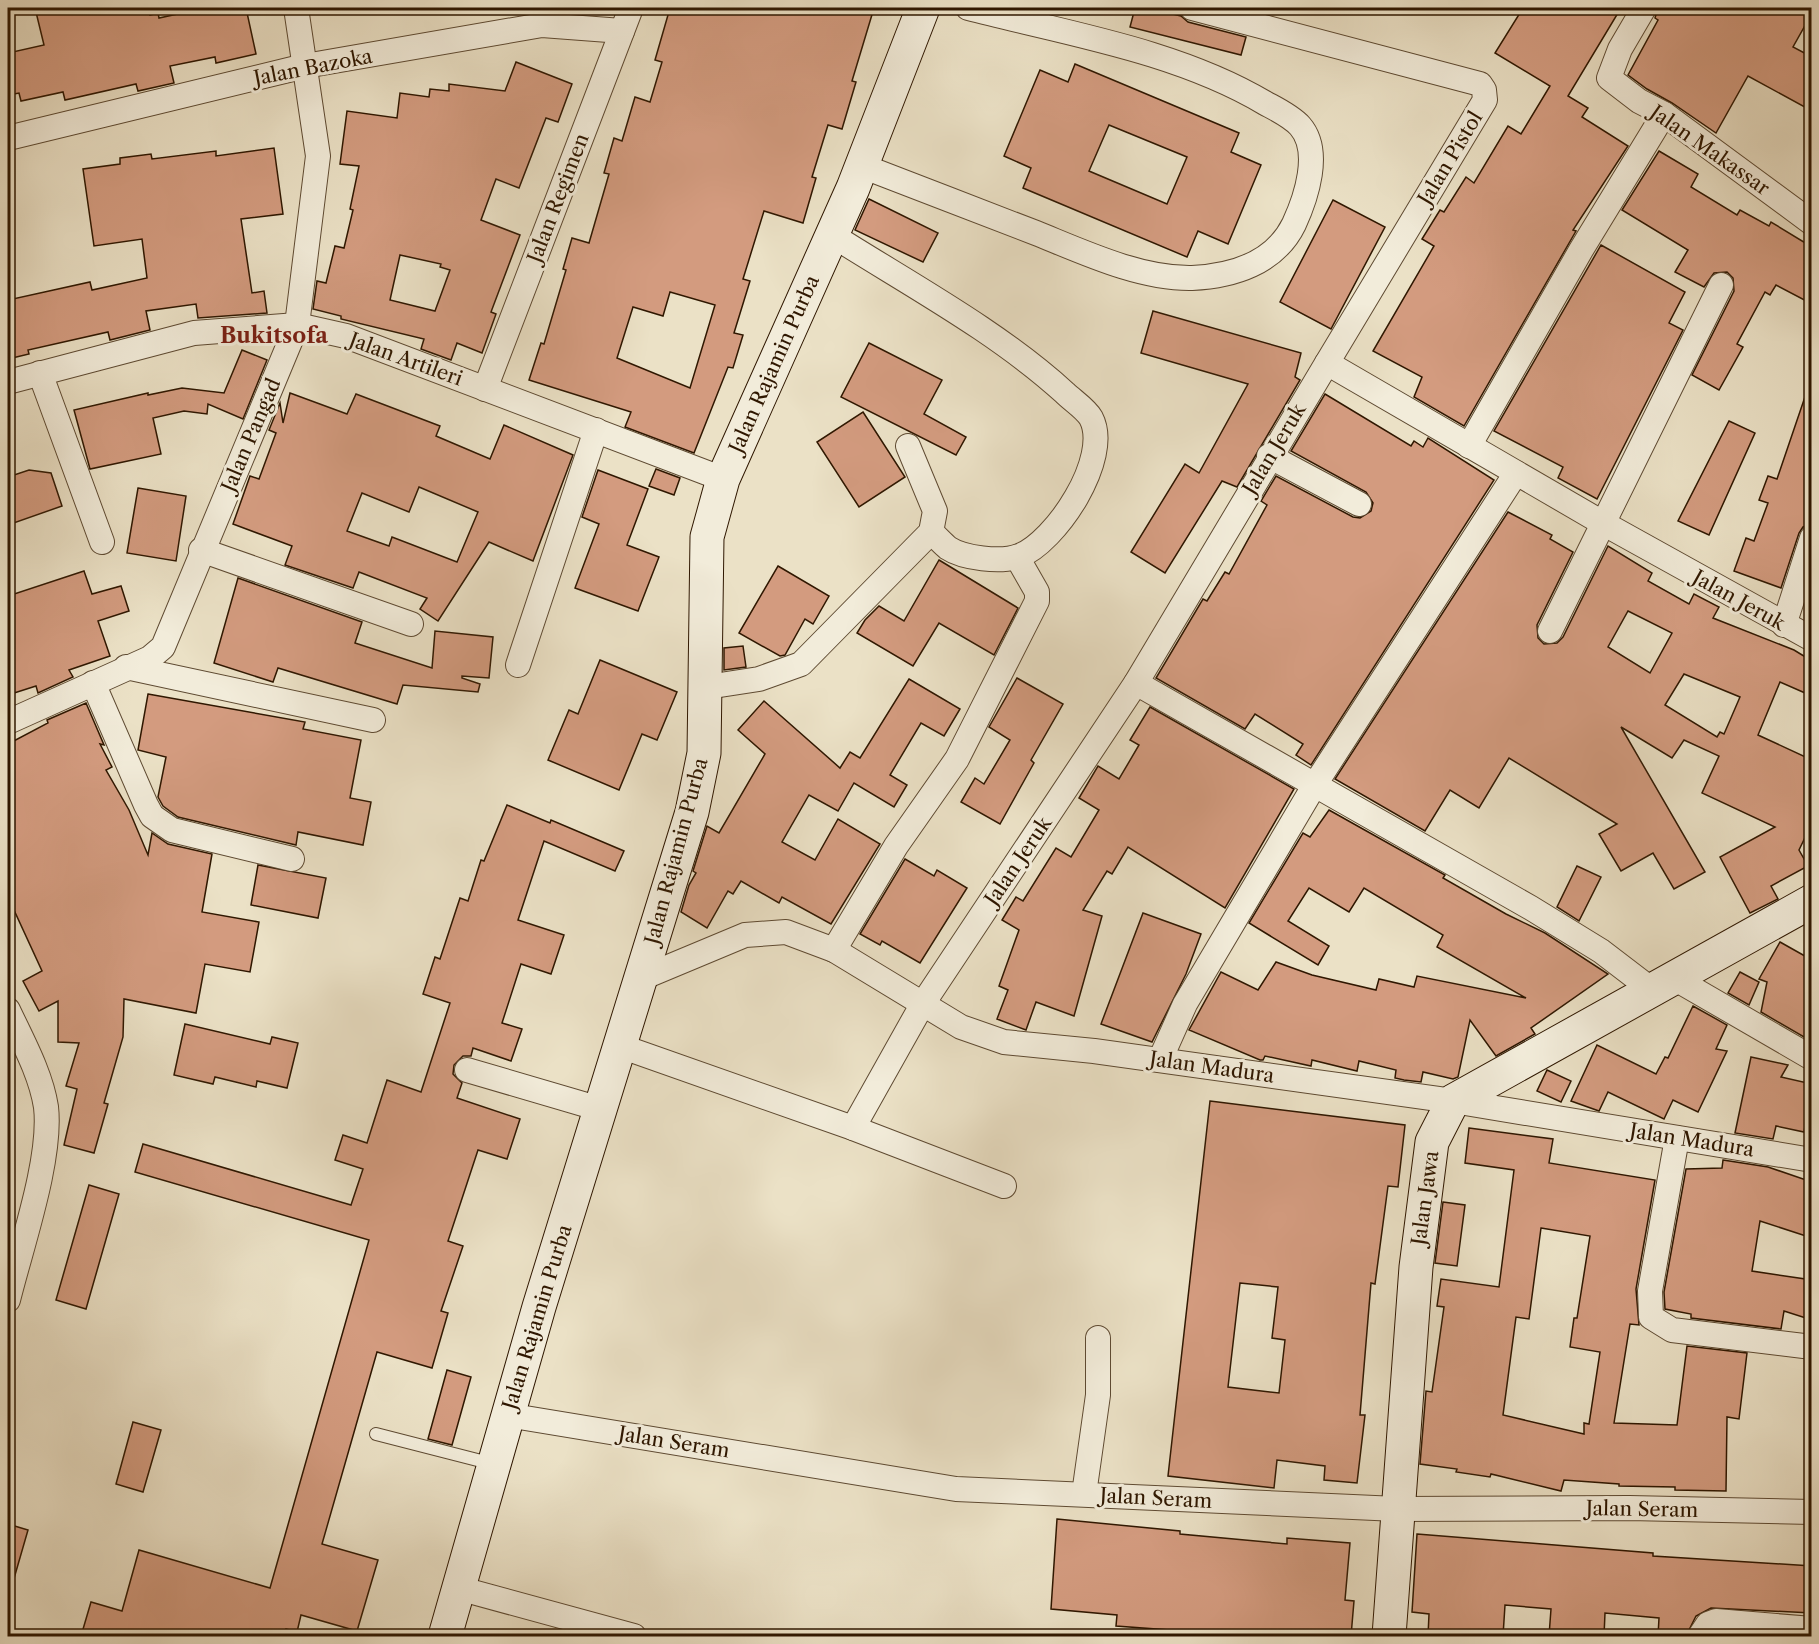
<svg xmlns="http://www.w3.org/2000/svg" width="1819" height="1644" font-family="'Libre Caslon Text',serif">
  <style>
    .building { fill: #d39b7f; stroke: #2f1700; stroke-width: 1.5; fill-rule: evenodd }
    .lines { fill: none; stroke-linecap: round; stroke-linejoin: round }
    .lane-casing { stroke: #5e4a32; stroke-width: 14 }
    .street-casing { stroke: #5e4a32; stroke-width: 26 }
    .secondary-casing { stroke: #2f1700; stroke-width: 35 }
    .lane { stroke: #f2ecda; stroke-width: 12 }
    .street { stroke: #f2ecda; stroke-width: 24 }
    .secondary { stroke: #f2ecda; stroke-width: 33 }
    .labels { text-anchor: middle; stroke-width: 6; stroke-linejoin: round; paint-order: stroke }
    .street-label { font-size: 20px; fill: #2f1700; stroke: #f2ecda }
    .quarter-label { font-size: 22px; font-weight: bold; fill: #7a1f14; stroke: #f2ecda }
  </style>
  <rect width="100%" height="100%" fill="#ebe1c6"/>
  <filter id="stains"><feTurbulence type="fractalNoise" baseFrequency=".00333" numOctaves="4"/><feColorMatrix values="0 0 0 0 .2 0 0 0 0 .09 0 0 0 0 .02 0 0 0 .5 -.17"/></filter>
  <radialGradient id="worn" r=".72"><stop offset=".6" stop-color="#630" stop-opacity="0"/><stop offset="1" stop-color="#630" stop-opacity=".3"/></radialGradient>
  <g class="building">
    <path d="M35,8H149L150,15L158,13L159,18L205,8H246L256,54L216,63L215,57L170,66L174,83L138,91L136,84L65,100L63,92L21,101L19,93L8,95V53L44,45Z"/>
    <path d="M670,8H874L852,81L856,82L842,129L828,125L812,177L816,178L803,223L764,211L743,279L750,281L734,333L743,335L733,368L728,367L694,453L625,427L631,412L529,380L541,343L544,344L566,270L563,269L572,238L589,243L609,174L604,173L614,138L622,141L635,97L650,102L662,62L655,60ZM670,292L715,305L690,388L617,358L633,307L663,316Z"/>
    <path d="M1135,8H1147L1181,16L1188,22L1246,37L1241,55L1130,27Z"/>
    <path d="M1523,8H1621L1568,96L1588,108L1582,117L1628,146L1573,230L1576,231L1464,426L1414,397L1422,377L1373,351L1434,246L1422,239L1440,210L1444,212L1466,177L1474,183L1508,126L1521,134L1550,86L1495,53Z"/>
    <path d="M1658,8H1812V13L1793,47L1812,57V111L1748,76L1716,133L1672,103L1647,89L1628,75L1658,20L1655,18Z"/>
    <path d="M516,62L572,84L558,122L546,118L519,188L496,179L481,220L520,235L491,312L496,314L482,353L457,343L451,360L421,349L424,339L341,319V316L313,309L317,281L326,283L335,246L344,248L353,210L350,209L359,166L340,164L347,111L397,118L400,93L429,97L430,89L449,91V84L505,91ZM400,255L441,264L440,267L450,270L435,311L390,300Z"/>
    <path d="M1075,64L1239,133L1231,152L1261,165L1228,244L1198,231L1187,257L1023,188L1031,168L1004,156L1040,70L1068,82ZM1109,125L1187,157L1167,204L1089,171Z"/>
    <path d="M274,148L283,214L241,219L252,293L264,291L267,313L198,318L196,304L146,311L150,330L110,340L108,332L28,350L29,354L8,359V300L90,282L92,290L147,278L142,239L94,246L83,169L120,164V158L151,154L152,159L216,151V156Z"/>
    <path d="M1659,151L1698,174L1691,187L1737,215L1740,210L1769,226L1771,222L1812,247V304L1776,285L1770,295L1765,292L1737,344L1743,347L1719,390L1692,375L1734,291L1733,278L1727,272L1714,273L1704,287L1675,272L1688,250L1622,210Z"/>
    <path d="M869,199L938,233L923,262L855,230Z"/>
    <path d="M1333,200L1385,227L1331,329L1280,302Z"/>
    <path d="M1601,245L1685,292L1669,323L1683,330L1597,499L1558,478L1563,467L1494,431Z"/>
    <path d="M1153,311L1301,353L1295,377L1300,380L1237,487L1222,481L1165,573L1131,552L1185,464L1199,473L1248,384L1141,353Z"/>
    <path d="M869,343L942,380L924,414L966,437L956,455L841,397Z"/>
    <path d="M242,350L267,360L243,419L208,404L207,414L184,411L153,418L161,454L90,469L74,410L148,393V395L182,388L224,393Z"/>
    <path d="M1808,388H1812V524L1803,527L1799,533L1781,588L1734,571L1746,538L1754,541L1768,503L1759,500L1768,476L1777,479Z"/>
    <path d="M290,393L347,414L356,394L440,426L436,436L490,459L504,425L573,455L533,561L489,542L438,621L420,609L427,598L359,572L353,588L285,565L292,546L233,524L250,476L259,479L276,433L269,430L280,403L283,423ZM419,487L478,512L457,562L392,537L389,546L347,531L362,493L409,512Z"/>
    <path d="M1325,394L1411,446L1414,441L1423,447L1428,438L1494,480L1311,765L1296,755L1303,744L1255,714L1245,729L1156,678L1203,599L1207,601L1225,572L1229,574L1267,505L1261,501L1276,476L1353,517L1360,518L1371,511L1373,503L1366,492L1291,451Z"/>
    <path d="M863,412L905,477L859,507L817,442Z"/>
    <path d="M1729,421L1755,433L1709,535L1678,521Z"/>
    <path d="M656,469L680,478L674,495L649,486Z"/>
    <path d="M29,470L51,473L62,506L8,525V477Z"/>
    <path d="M598,470L648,489L627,545L659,557L638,611L575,588L599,524L582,517Z"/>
    <path d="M138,488L186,496L176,561L127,553Z"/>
    <path d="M1508,512L1552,535L1550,539L1573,552L1537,625L1538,638L1544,644L1557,643L1563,637L1608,546L1652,573L1648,581L1689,604L1694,594L1719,607L1713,618L1794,650L1812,661V696L1780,682L1758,735L1812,760V823L1799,850L1808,866L1771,886L1778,899L1750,913L1720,857L1775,827L1702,793L1719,756L1684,740L1672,758L1621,727L1705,872L1674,889L1653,853L1621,871L1599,834L1617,824L1509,758L1479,808L1450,790L1425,831L1335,779ZM1628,611L1672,633L1650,673L1608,647ZM1684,674L1740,697L1724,734L1720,732L1717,737L1665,705Z"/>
    <path d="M939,560L1018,608L994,655L939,623L913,666L857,633L865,620L879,606L904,621Z"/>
    <path d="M778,566L829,596L813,624L805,619L785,655L780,656L739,633Z"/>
    <path d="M84,571L92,594L121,586L129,611L98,621L110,656L69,670L73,677L38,693L36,686L8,695V596Z"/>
    <path d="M238,578L362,622L355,643L432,668L435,631L493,637L489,678L462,676V678L480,684L478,692L403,685L397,704L278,668L273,682L214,663Z"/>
    <path d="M743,646L746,667L724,670V648Z"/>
    <path d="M600,660L677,692L657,740L642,734L619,790L548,760L569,710L578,714Z"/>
    <path d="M1017,678L1063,704L1031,760L1034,763L1000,824L961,802L975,778L984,784L1010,740L989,727Z"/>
    <path d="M909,679L960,709L944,736L921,723L890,775L907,785L894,807L854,783L838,811L809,795L782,842L815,860L838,819L880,844L831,924L782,897L779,903L741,881L733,894L728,891L707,928L681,912L689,885L696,873L693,871L707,826L719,833L765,754L738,730L764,701L840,768L850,752L860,758Z"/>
    <path d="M148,694L305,722L303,729L361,740L350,798L371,802L363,845L298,832L296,845L178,817L163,806L158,797L166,757L138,750Z"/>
    <path d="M86,703L104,745L100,744L112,767L106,770L129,810L148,855L152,833L168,844L212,854L202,912L259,922L250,972L205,964L196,1013L124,999L123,1037L104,1103L108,1104L94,1153L64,1145L77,1089L66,1086L79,1043L58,1042V1001L39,1011L23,981L42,971L8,897V744L48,723L47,720Z"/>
    <path d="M1150,707L1294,789L1225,908L1128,847L1112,874L1107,871L1083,910L1102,916L1074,1016L1036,1002L1026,1030L997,1019L1008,990L999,986L1019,930L1002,920L1016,897L1023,901L1056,848L1071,857L1099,810L1079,798L1098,766L1119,779L1139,745L1130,740Z"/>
    <path d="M507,805L550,823L551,820L624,851L615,871L544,841L518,920L564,935L551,974L521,964L502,1023L522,1029L511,1061L473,1048L471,1056H463L454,1065L453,1074L462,1083L457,1098L520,1119L507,1159L478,1150L448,1241L463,1246L441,1311L448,1313L432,1368L377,1352L322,1544L378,1560L357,1631L301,1615L297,1632L286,1629L285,1636H81L91,1602L122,1611L139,1550L270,1588L369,1240L135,1172L143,1144L351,1205L363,1169L335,1160L343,1135L367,1143L387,1080L421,1092L450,1003L423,994L435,957L440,959L460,898L468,901L481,860L484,861Z"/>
    <path d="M1329,810L1445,875L1443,878L1506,914L1545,933L1608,974L1531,1028L1535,1034L1496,1056L1470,1020L1458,1077L1453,1079L1423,1072L1421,1082L1404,1080L1395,1078L1396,1070L1359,1061L1357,1071L1312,1060L1311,1066L1265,1056L1263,1060H1260L1189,1030L1221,972L1258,990L1276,962L1312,975L1376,990L1379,979L1414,987L1417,976L1526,998L1437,947L1443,935L1364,888L1349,912L1309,888L1288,921L1329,946L1318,965L1249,923L1303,833L1310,837Z"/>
    <path d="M905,859L934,876L937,870L967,888L920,963L882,941L880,945L860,934Z"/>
    <path d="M258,865L326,878L318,918L251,905Z"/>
    <path d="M1577,866L1601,877L1579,921L1557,907Z"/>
    <path d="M1143,913L1201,934L1186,974L1152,1042L1101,1024Z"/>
    <path d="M1780,942L1812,960V1023L1804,1037L1761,1012L1767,982L1759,979Z"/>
    <path d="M1740,972L1759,982L1749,1005L1728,993Z"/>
    <path d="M1693,1006L1727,1025L1716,1049L1727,1051L1698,1112L1673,1100L1664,1119L1608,1092L1599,1111L1571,1101L1597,1045L1656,1074L1665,1057L1668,1058Z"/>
    <path d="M185,1024L270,1044L272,1037L298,1043L287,1088L257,1081L256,1087L215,1077L213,1084L174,1075Z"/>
    <path d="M1751,1057L1788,1065L1781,1077L1812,1084L1804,1132L1776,1126L1773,1139L1735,1133Z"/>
    <path d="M1547,1070L1571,1081L1561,1102L1537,1091Z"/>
    <path d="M1210,1101L1405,1125L1398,1187L1388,1186L1375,1284L1371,1283L1360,1415H1365L1357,1483L1324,1480L1325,1466L1277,1460L1274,1488L1168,1476ZM1240,1283L1278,1287L1272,1338L1285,1340L1279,1393L1228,1387Z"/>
    <path d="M1469,1128L1553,1139L1549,1163L1655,1180L1636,1289L1639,1325L1630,1324L1614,1423L1677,1425L1687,1346L1747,1353L1739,1419L1727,1417L1726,1491L1675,1490V1487L1619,1486V1484L1564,1480L1561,1491L1491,1474L1490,1477L1456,1472L1457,1469L1420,1464L1426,1391L1432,1392L1444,1307L1437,1306L1441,1279L1499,1287L1514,1170L1465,1163ZM1541,1228L1590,1236L1577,1318H1574L1570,1347L1600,1352L1589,1424L1584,1423V1434L1503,1415L1516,1317L1529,1319Z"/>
    <path d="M1723,1160L1768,1167L1812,1182V1238L1760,1221L1752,1271L1812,1280V1320L1784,1311L1781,1329L1691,1318V1314L1665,1309L1664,1292L1686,1169L1722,1168Z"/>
    <path d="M89,1185L119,1194L86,1309L56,1300Z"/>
    <path d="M1443,1202L1465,1205L1457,1266L1435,1263Z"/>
    <path d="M447,1370L471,1377L452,1445L428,1439Z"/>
    <path d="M133,1422L161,1430L143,1492L116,1484Z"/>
    <path d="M1057,1519L1180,1531V1534L1287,1544V1538L1350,1543L1345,1600L1354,1601L1351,1636H1183V1631L1116,1626L1117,1615L1051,1609Z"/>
    <path d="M8,1524L28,1530L13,1582H8Z"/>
    <path d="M1417,1534L1653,1553V1556L1812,1566V1613L1711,1608L1696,1616L1686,1636H1658L1659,1618L1605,1613L1604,1636H1549L1551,1609L1505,1605L1503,1636H1428L1429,1614L1412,1612Z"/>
  </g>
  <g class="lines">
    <g class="lane-casing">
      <path id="lane" d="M376,1434L493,1464"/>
    </g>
    <g class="street-casing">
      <g id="street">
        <path d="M1192,8L1480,84L1484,90L1485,100L1327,363"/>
        <path d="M1644,8L1620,49L1609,78L1639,101L1664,114L1812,223"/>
        <path d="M8,138L305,66L542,25L622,31"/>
        <path d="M862,166C920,188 978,211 1036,233C1083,252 1140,279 1192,278C1233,276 1275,263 1294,224C1306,198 1322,151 1300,126C1291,116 1276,109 1265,103C1178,51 1065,33 968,8"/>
        <path d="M832,235C909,284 997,331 1065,393C1072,400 1086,409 1091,418C1112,458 1055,543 1019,556C1001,563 963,558 948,548C942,543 937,537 931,532"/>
        <path d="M40,373L102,542"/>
        <path d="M8,382L194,333L297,325L346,336L723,479"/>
        <path d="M485,389L631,8"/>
        <path d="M1469,446L1581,250L1664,114"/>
        <path d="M1269,456L1359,504"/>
        <path d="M201,550L411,624"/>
        <path d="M1784,625L1812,538"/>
        <path d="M1550,631L1721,285"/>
        <path d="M518,665L596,430"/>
        <path d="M126,667L373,720"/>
        <path d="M93,683L146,805L152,816L172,830L292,859"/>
        <path d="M1136,683L1531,908L1601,951L1652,990"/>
        <path d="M707,687L759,679L801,664L931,532L935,511L908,446"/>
        <path d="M8,722L150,658L163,647L297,325L318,156L296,8"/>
        <path d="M834,950L896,846L957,759L1037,601V592L1017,557"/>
        <path d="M642,978L745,935L786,932L834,950L961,1027L1004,1042L1094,1051L1453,1101L1812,1160"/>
        <path d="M1674,978L1812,1058"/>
        <path d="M8,1010C22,1040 41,1074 46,1107C52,1159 21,1247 8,1300"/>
        <path d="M620,1046L853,1128L1004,1186"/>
        <path d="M1160,1060L1185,1004L1314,786L1516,473"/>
        <path d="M467,1070L600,1109"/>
        <path d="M853,1128L922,1005L1136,683L1327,363L1601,522L1812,639"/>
        <path d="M1677,1138L1650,1291L1651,1317L1672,1330L1812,1347"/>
        <path d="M507,1415L956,1489L1397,1509L1629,1508L1812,1512"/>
        <path d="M1084,1494L1098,1395V1338"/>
        <path d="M458,1588L634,1636"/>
        <path d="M1700,1636L1708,1624L1716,1621L1812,1629"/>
      </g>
    </g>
    <g class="secondary-casing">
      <g id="secondary">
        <path d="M445,1636L539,1307L692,812L704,753L707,537L723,479L853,188L923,8"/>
        <path d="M1389,1636L1416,1267L1432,1142L1453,1101L1812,901"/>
      </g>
    </g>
    <use href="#lane" class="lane"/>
    <use href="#street" class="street"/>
    <use href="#secondary" class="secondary"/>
  </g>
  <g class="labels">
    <g class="street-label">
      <text transform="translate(313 67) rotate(-11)" y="7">Jalan Bazoka</text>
      <text transform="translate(1710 150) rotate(35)" y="7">Jalan Makassar</text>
      <text transform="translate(1450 158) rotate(-59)" y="7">Jalan Pistol</text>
      <text transform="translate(558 198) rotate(-69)" y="7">Jalan Regimen</text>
      <text transform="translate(406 359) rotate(20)" y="7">Jalan Artileri</text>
      <text transform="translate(774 364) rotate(-66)" y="7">Jalan Rajamin Purba</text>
      <text transform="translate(251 435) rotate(-67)" y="7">Jalan Pangad</text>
      <text transform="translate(1274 449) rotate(-59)" y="7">Jalan Jeruk</text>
      <text transform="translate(1739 600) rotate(29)" y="7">Jalan Jeruk</text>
      <text transform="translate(676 851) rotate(-75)" y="7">Jalan Rajamin Purba</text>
      <text transform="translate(1018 861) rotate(-56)" y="7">Jalan Jeruk</text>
      <text transform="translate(1212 1067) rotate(8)" y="7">Jalan Madura</text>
      <text transform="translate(1692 1140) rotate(9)" y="7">Jalan Madura</text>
      <text transform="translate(1425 1198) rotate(-82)" y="7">Jalan Jawa</text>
      <text transform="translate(537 1317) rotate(-73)" y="7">Jalan Rajamin Purba</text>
      <text transform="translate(674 1442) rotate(9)" y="7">Jalan Seram</text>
      <text transform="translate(1156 1498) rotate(3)" y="7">Jalan Seram</text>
      <text transform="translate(1642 1509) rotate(1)" y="7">Jalan Seram</text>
    </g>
    <g class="quarter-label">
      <text x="274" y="343">Bukitsofa</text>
    </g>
  </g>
  <rect width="1819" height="1644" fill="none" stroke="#ebe1c6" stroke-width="30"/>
  <rect x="9" y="9" width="1801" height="1626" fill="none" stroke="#2f1700" stroke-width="3"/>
  <rect x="15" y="15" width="1789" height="1614" fill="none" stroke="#2f1700" stroke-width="1.5"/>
  <rect width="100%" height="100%" filter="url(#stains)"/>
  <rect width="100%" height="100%" fill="url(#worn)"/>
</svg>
